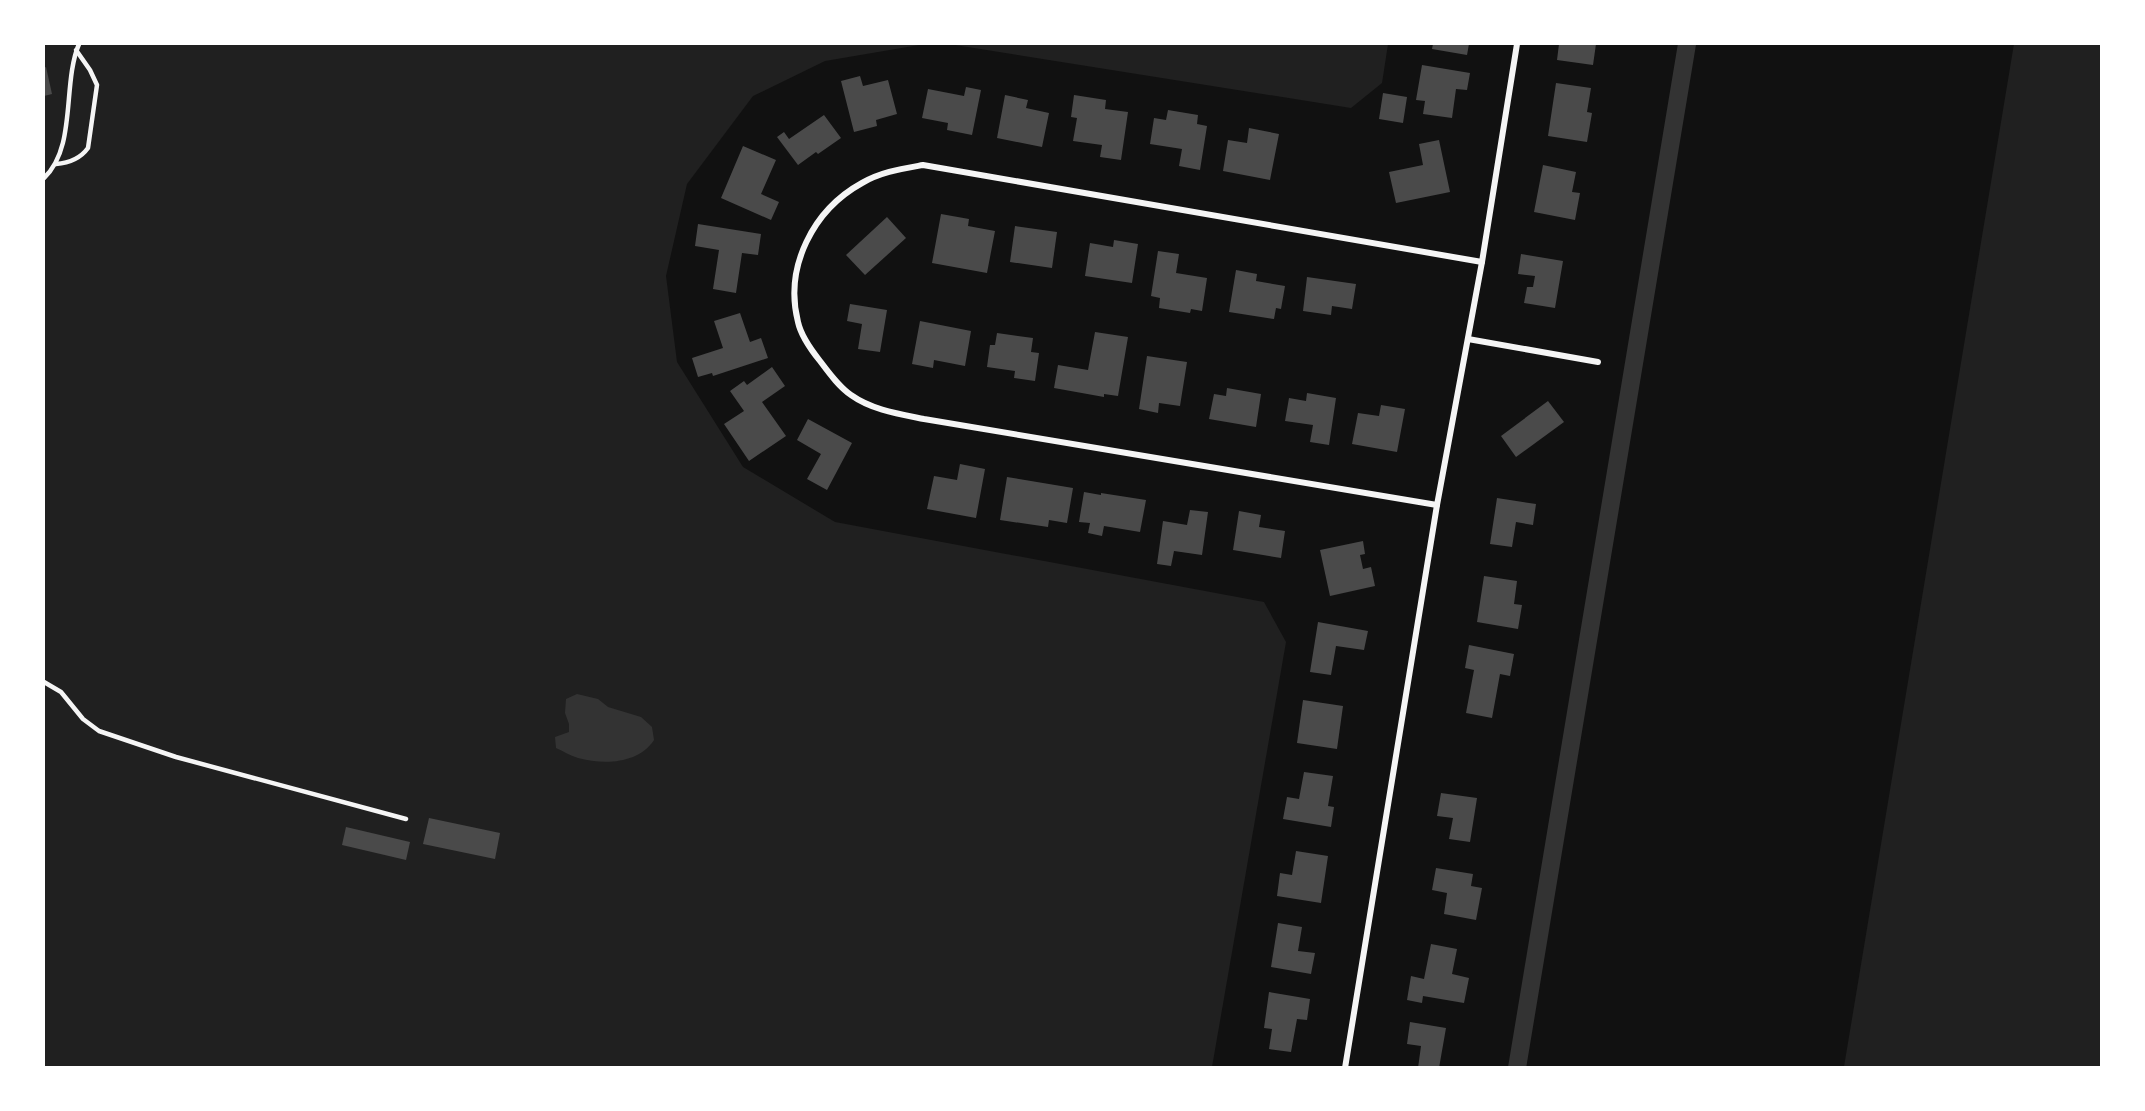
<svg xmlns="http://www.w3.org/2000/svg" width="2145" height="1111" font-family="'Exo 2',sans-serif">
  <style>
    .green { fill: #202020 }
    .water { fill: #333 }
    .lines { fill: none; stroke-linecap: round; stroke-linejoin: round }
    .canal { stroke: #333; stroke-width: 18 }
    .building { fill: #4a4a4a }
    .service { stroke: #f5f5f5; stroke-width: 4.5 }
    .minor { stroke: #f5f5f5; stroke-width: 6 }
  </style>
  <rect width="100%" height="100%" fill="#111"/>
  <g class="green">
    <path d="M44,44H925L825,61L753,96L687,184L666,276L677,362L743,467L835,522L1264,602L1286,642L1212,1067H44Z"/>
    <path d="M949,44H1388L1382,83L1351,108Z"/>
    <path d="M2014,44H2101V1067H1844Z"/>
  </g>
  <path class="water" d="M577,694L598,699L608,707L641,717L652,727L654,740C638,764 604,765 578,758C571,756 563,751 556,748L555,737L569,732V724L565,713L566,699Z"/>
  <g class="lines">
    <path class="canal" d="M1517,1068L1687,44"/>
  </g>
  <g class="building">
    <path d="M1433,44H1469L1467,55L1432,49Z"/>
    <path d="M1559,44H1596L1593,65L1557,60Z"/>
    <path d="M1422,65L1470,73L1467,90L1456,89L1452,118L1423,114L1425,101L1416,100Z"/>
    <path d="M46,67L52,94L44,96V68Z"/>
    <path d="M860,76L863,86L888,80L897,114L876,120L877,126L854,132L841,81Z"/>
    <path d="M1556,83L1591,88L1587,112L1592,113L1587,142L1548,136Z"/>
    <path d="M966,87L981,90L972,135L947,130L948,123L922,118L928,89L964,96Z"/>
    <path d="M1383,93L1407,97L1403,123L1379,119Z"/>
    <path d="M1005,95L1028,100L1026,108L1049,113L1042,147L997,138Z"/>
    <path d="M1074,95L1106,100L1105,109L1128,112L1121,160L1100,157L1102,145L1073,141L1077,118L1071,117Z"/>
    <path d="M1168,110L1198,115L1197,124L1207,126L1200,170L1179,166L1182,149L1150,144L1154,118L1166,120Z"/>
    <path d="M824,115L841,138L818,154L816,152L798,165L777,137L784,132L789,139Z"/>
    <path d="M1249,128L1279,134L1270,180L1223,171L1228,140L1247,143Z"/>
    <path d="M1439,140L1450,192L1396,203L1389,172L1423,165L1419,144Z"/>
    <path d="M743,146L776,160L761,194L779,202L771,220L721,198Z"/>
    <path d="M1543,165L1576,172L1572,192L1580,193L1575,220L1534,212Z"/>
    <path d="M941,214L969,219L968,226L995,231L987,273L932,263Z"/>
    <path d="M887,217L906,238L865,275L846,255Z"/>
    <path d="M698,224L761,234L758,255L742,253L736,293L713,289L719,250L695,246Z"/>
    <path d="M1015,226L1057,232L1052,268L1010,262Z"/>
    <path d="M1114,240L1138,244L1132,283L1085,276L1090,243L1113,247Z"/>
    <path d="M1158,251L1179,254L1176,273L1207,278L1202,311L1191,309L1190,313L1159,308L1160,298L1151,296Z"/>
    <path d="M1521,254L1563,261L1555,308L1524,303L1527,287H1533L1535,276L1518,274Z"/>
    <path d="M1236,270L1257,274L1256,281L1285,286L1281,309L1276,308L1274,319L1229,312Z"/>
    <path d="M1307,277L1356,284L1352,309L1332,306L1331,315L1303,311Z"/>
    <path d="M850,304L887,310L880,352L858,349L862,324L847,321Z"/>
    <path d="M740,313L750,342L761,338L768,358L713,376L712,373L698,377L692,358L723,348L714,321Z"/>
    <path d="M920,321L971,331L965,366L934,360L933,368L912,364Z"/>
    <path d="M1095,332L1128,337L1118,396L1104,394V397L1054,388L1058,365L1088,370Z"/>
    <path d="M997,333L1033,338L1031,352L1039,353L1035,381L1014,378L1015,371L987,367L990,345H995Z"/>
    <path d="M1147,356L1187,362L1180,406L1159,403L1158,413L1139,409Z"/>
    <path d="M772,367L785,386L762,402L786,436L749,461L724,424L744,411L730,391L744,381L747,385Z"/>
    <path d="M1227,388L1261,394L1256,427L1209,419L1214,394L1226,396Z"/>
    <path d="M1307,393L1336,398L1329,445L1310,442L1313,425L1285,421L1289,398L1306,401Z"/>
    <path d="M1548,401L1564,422L1516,457L1501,436Z"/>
    <path d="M1381,405L1405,409L1397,452L1352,444L1358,413L1379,416Z"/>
    <path d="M808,419L852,443L827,490L807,479L821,454L797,440Z"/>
    <path d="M960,464L985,469L976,518L927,509L934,476L957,480Z"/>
    <path d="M1007,477L1073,488L1067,523L1049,520L1048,527L1000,520Z"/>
    <path d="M1084,492L1101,495V493L1146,500L1140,532L1104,526L1102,536L1088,533L1090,523L1079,522Z"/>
    <path d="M1497,498L1536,504L1533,525L1516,522L1512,547L1490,544Z"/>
    <path d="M1190,510L1208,512L1202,555L1174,551L1171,566L1157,564L1163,521L1187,525Z"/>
    <path d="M1239,511L1261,515L1259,527L1285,531L1281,558L1233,550Z"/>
    <path d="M1363,541L1365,554L1360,555L1363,569L1371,567L1375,586L1330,596L1320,550Z"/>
    <path d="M1484,576L1517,581L1514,604L1522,605L1518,629L1477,622Z"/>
    <path d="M1318,622L1368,631L1364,650L1336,646L1331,675L1310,672Z"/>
    <path d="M1469,645L1514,654L1510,676L1500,674L1492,718L1466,713L1474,670L1465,668Z"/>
    <path d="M1303,700L1343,706L1337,749L1297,743Z"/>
    <path d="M1304,772L1333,776L1328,806L1334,807L1331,827L1283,819L1287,797L1299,799Z"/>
    <path d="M1441,793L1477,798L1470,842L1449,839L1453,818L1437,816Z"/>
    <path d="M429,818L500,833L495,859L423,844Z"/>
    <path d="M346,827L410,842L406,860L342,845Z"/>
    <path d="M1296,851L1328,856L1321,903L1277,896L1280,873L1292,875Z"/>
    <path d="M1436,868L1473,874L1471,886L1482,888L1476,920L1444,914L1447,893L1432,890Z"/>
    <path d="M1278,923L1302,927L1298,951L1315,953L1311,974L1271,967Z"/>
    <path d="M1431,944L1457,949L1452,974L1469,978L1464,1003L1423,996L1422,1003L1407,1000L1411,976L1424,979Z"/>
    <path d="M1269,992L1310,999L1307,1020L1297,1019L1291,1052L1269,1049L1272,1029L1264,1028Z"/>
    <path d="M1410,1022L1446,1028L1439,1068H1418L1421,1046L1407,1044Z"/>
  </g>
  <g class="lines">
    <g class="service">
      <path d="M56,164C69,163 80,159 88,148L97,85L90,70L76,50"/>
      <path d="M44,178C77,147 62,84 79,44"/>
      <path d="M44,682L61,692L83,719L99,731L176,757L406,819"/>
    </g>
    <g class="minor">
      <path d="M1468,339L1598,362"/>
      <path d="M1437,505L924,419C899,414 872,410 851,395C839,387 829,373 820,361C812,351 801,336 798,322C784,267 813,210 862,183C881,172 901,169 923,165L1482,262"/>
      <path d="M1345,1068L1437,505L1482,262L1517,44"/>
    </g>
  </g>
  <rect width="2145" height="1111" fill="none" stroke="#ffffff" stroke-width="90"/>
</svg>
